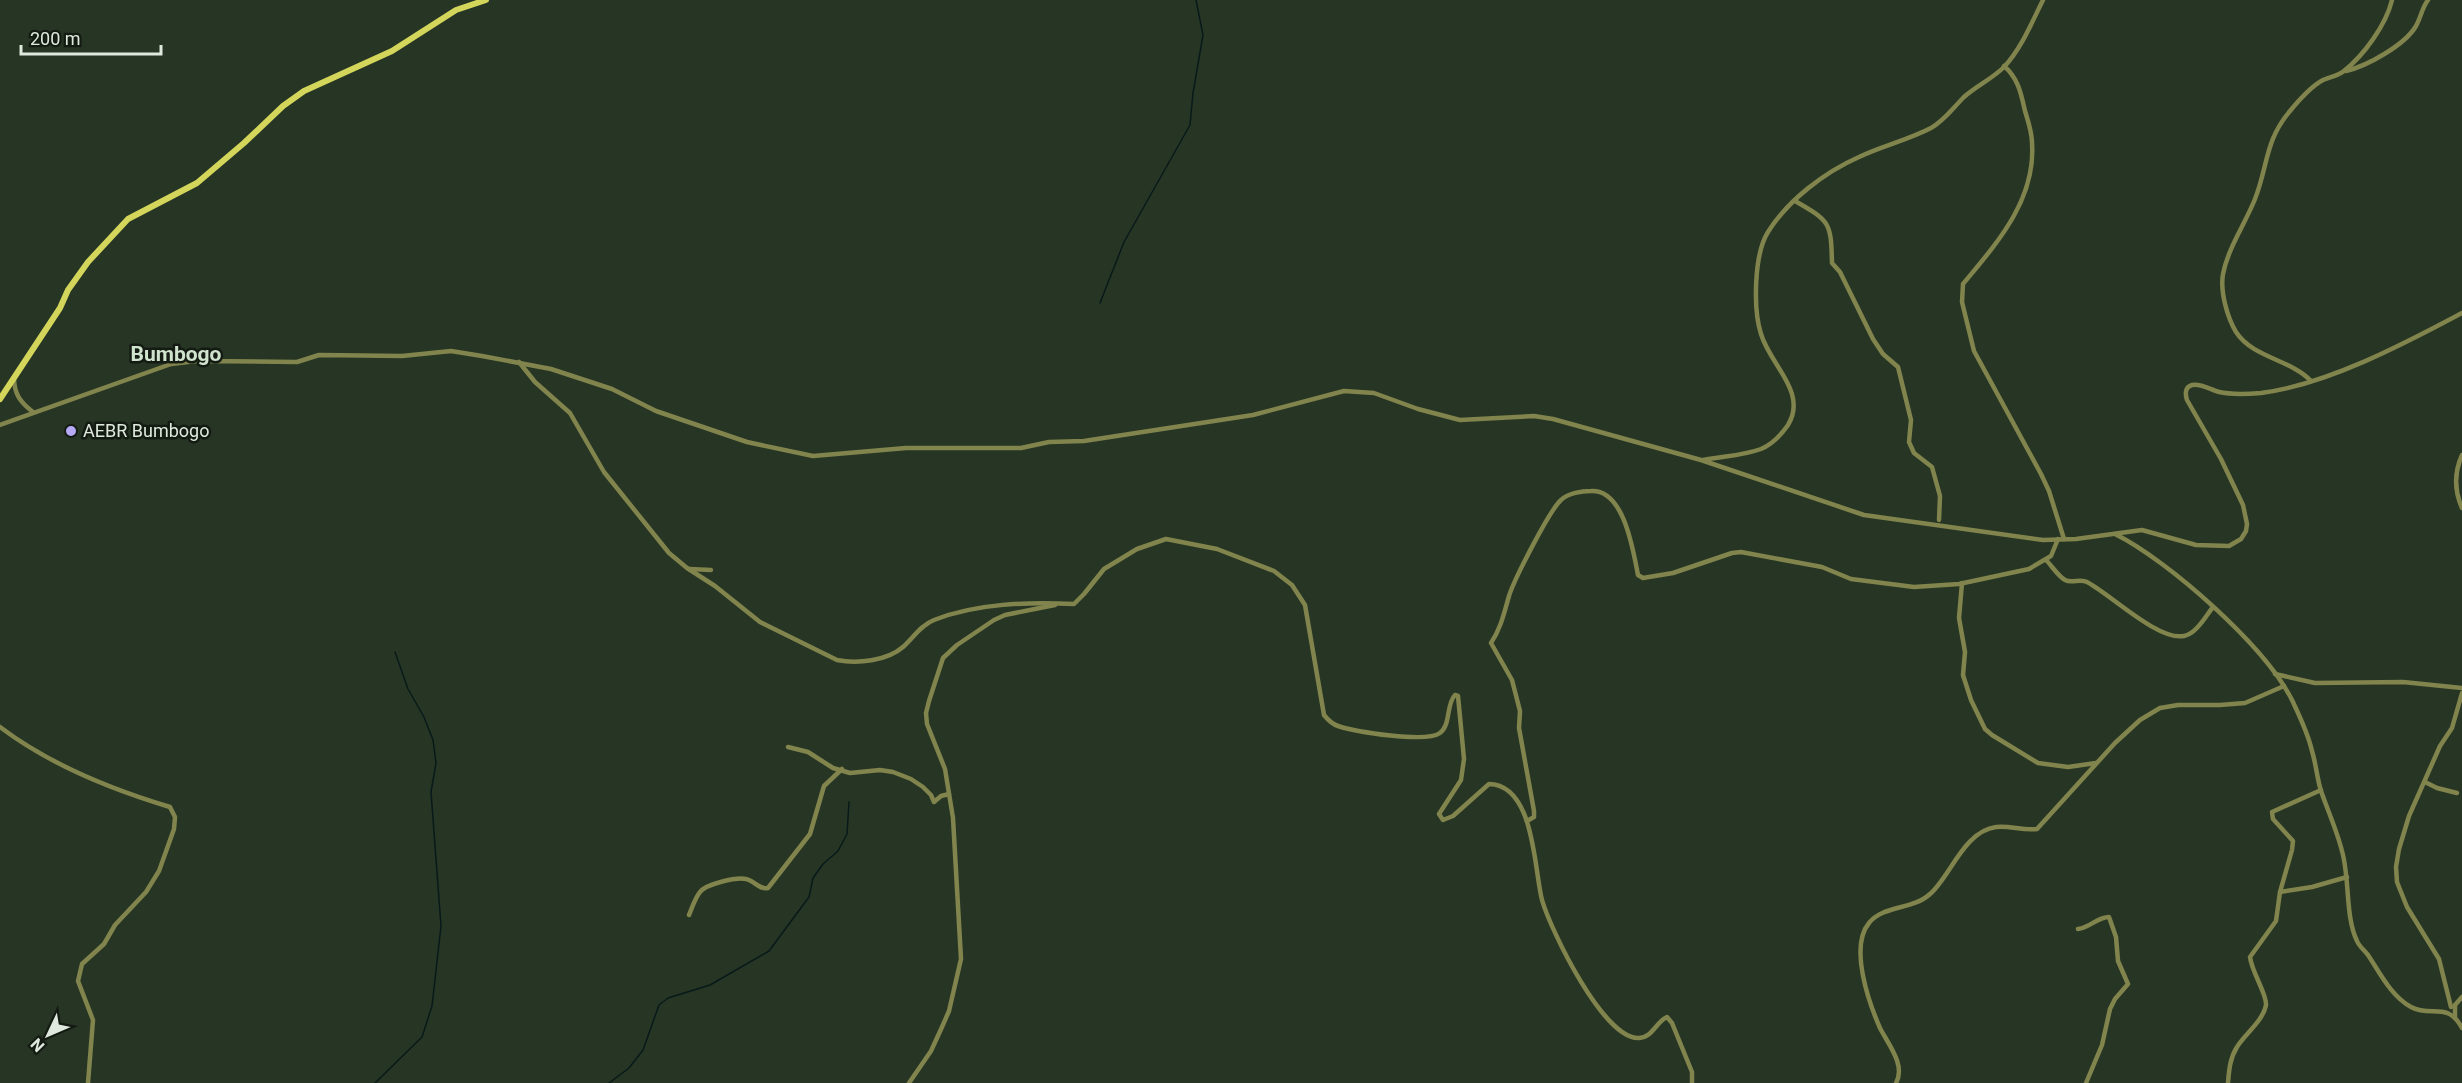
<svg xmlns="http://www.w3.org/2000/svg" width="2462" height="1083" font-family="Roboto,sans-serif">
  <style>
    .lines { fill: none; stroke-linecap: round; stroke-linejoin: round }
    .stream { stroke: #08191a; stroke-width: 1.5 }
    .minor { stroke: #81844c; stroke-width: 4.5 }
    .major { stroke: #d3d65b; stroke-width: 6 }
    .poi-dot { fill: #b7abf8; stroke: #141b13; stroke-width: 2 }
    .labels { text-anchor: middle; stroke-width: 5; stroke-linejoin: round; paint-order: stroke }
    .poi-label { font-size: 18px; fill: #dfe9dd; stroke: #141b13; text-anchor: start }
    .quarter-label { font-size: 21px; font-weight: bold; fill: #d0e3cd; stroke: #141b13 }
  </style>
  <rect width="100%" height="100%" fill="#273624"/>
  <g class="lines">
    <g class="stream">
      <path d="M1100,303L1124,242L1190,125L1193,93L1203,35L1196,0"/>
      <path d="M375,1083L422,1037L432,1006L441,926L431,792L436,763L433,740L424,717L408,689L395,652"/>
      <path d="M609,1083L629,1068L643,1050L659,1005L668,998L710,985L769,951L809,897L813,878L823,864L838,851L847,834L849,802"/>
    </g>
    <g class="minor">
      <path d="M2004,66C2018,78 2021,93 2025,111C2028,121 2032,132 2032,143C2036,200 1997,243 1963,284L1962,302L1974,351L2041,474L2049,491L2064,539"/>
      <path d="M2346,71C2367,66 2405,45 2416,26C2421,17 2422,8 2428,0"/>
      <path d="M1795,201C1830,221 1831,222 1832,263L1840,272L1873,339L1883,354L1898,367L1911,420L1909,442L1914,453L1932,467L1940,496L1939,520"/>
      <path d="M519,362L535,382L570,413L604,472L669,553L687,568L715,586L760,622L837,660C857,664 887,661 903,647C913,638 921,625 934,620C977,603 1028,602 1074,604L1084,594L1104,569L1137,549L1166,539L1217,549L1274,571L1292,585L1305,605L1324,715C1328,720 1332,724 1338,726C1356,732 1426,743 1440,733C1451,725 1446,704 1455,695L1458,696L1464,759L1461,780L1439,814L1443,820L1453,816L1489,784C1535,785 1534,870 1542,900C1551,931 1604,1040 1639,1038C1653,1037 1656,1022 1667,1017L1672,1023L1692,1072V1083"/>
      <path d="M14,377C14,394 20,402 33,412"/>
      <path d="M2311,381C2290,359 2253,358 2236,332C2227,317 2220,291 2223,274C2228,248 2245,224 2255,199C2268,166 2265,140 2290,111C2299,100 2310,87 2323,80C2330,77 2338,76 2344,71C2364,55 2386,25 2392,0"/>
      <path d="M0,425L171,364L197,361L297,362L319,355L402,356L451,351L482,356L551,369L612,389L656,411L747,442L813,456L906,448H1021L1049,442L1084,441L1253,415L1344,391L1374,393L1418,409L1460,420L1534,416L1553,419L1701,460L1864,515L2043,540L2076,539L2142,530L2196,545L2229,546L2241,539L2246,531L2247,524L2243,505L2221,459L2187,400C2185,394 2185,387 2192,385C2201,383 2211,390 2219,392C2232,395 2248,394 2261,393C2326,385 2404,344 2462,313"/>
      <path d="M2462,455C2454,473 2454,490 2462,508"/>
      <path d="M1703,460C1723,456 1742,456 1761,449C1773,444 1781,435 1788,425C1808,392 1770,365 1761,334C1753,309 1754,254 1768,232C1788,200 1825,172 1859,157C1882,146 1908,140 1931,128C1944,121 1953,108 1964,97C1976,86 1992,79 2004,67C2021,49 2032,22 2043,0"/>
      <path d="M2115,534C2169,561 2265,646 2292,700C2300,717 2308,733 2312,751C2316,764 2317,778 2321,791C2328,811 2337,831 2342,851C2350,879 2345,916 2357,941C2359,946 2364,950 2368,955C2380,973 2391,996 2411,1007C2431,1018 2448,1001 2462,1028"/>
      <path d="M2046,560C2052,566 2058,576 2065,580C2072,584 2080,578 2087,582C2110,594 2158,641 2184,636C2196,634 2206,616 2213,607"/>
      <path d="M689,569L711,570"/>
      <path d="M1962,583L1959,618L1965,652L1963,675L1971,700L1985,729L1992,735L2038,763L2068,767L2096,763"/>
      <path d="M2275,674L2315,683L2403,682L2462,688"/>
      <path d="M0,727C50,765 110,789 170,807L175,817L174,829L159,871L146,892L115,925L104,944L82,964L78,981L93,1020L88,1083"/>
      <path d="M788,747L808,752L833,768L850,773L880,770L893,772L911,779L923,787L931,795L934,802L941,796L949,794"/>
      <path d="M2425,782L2437,788L2457,793"/>
      <path d="M1527,821L1534,817V811L1519,728L1520,711L1512,680L1491,643C1501,628 1504,613 1509,596C1514,580 1549,511 1561,500C1568,493 1582,491 1591,491C1624,489 1633,550 1638,575L1643,578L1673,573L1732,553L1741,552L1822,567L1851,579L1914,587L1959,584L2029,569L2051,556L2058,539"/>
      <path d="M2280,892L2312,887L2347,877"/>
      <path d="M689,915C692,908 695,898 700,892C706,884 736,877 746,879C755,881 759,890 768,888L810,834L824,786L842,769"/>
      <path d="M2078,929C2090,928 2097,917 2109,917L2116,937L2118,961L2128,984L2115,999L2110,1009L2102,1045L2086,1083"/>
      <path d="M2451,1007L2439,959L2407,907L2397,882L2396,867L2399,849L2409,816L2440,746L2452,728L2462,693"/>
      <path d="M2455,1018V1005L2462,997"/>
      <path d="M909,1083L931,1051L942,1027L949,1011L961,959L953,818L945,769L927,724L926,713L929,701L943,658L957,645L994,620L1005,615L1055,605"/>
      <path d="M1896,1083C1906,1065 1888,1044 1880,1028C1869,1003 1849,947 1869,923C1883,905 1913,910 1930,894C1950,877 1964,831 1996,827C2009,825 2023,831 2037,829L2115,743L2140,720L2160,708L2178,705H2220L2245,703L2284,686"/>
      <path d="M2228,1083C2229,1070 2230,1058 2237,1047C2245,1034 2263,1021 2266,1005C2267,994 2252,973 2250,957L2276,921L2280,892L2292,850L2293,841L2273,819L2272,812L2321,790"/>
    </g>
    <path class="major" d="M0,399L60,308L68,290L88,262L128,219L197,183L244,143L283,106L304,91L392,51L456,10L486,0"/>
  </g>
  <circle class="poi-dot" cx="71" cy="431" r="6"/>
  <g class="labels">
    <g class="poi-label">
      <text x="83" y="437">AEBR Bumbogo</text>
    </g>
    <g class="quarter-label">
      <text x="176" y="361">Bumbogo</text>
    </g>
  </g>
  <g transform="translate(48 1035) rotate(226)" stroke="#141b13" stroke-width="4.5" paint-order="stroke">
  <path d="M0-4.5L10 22L0 15L-10 22Z" fill="#dfe9dd"/>
  <text y="-9" font-size="16" font-weight="bold" text-anchor="middle" fill="#dfe9dd">N</text>
  </g>
  <path d="M21 45v9h140v-9" fill="none" stroke="#dfe9dd" stroke-width="3"/>
  <text x="30" y="45" font-size="18" fill="#dfe9dd" stroke="#141b13" stroke-width="4.5" paint-order="stroke">200 m</text>
</svg>
